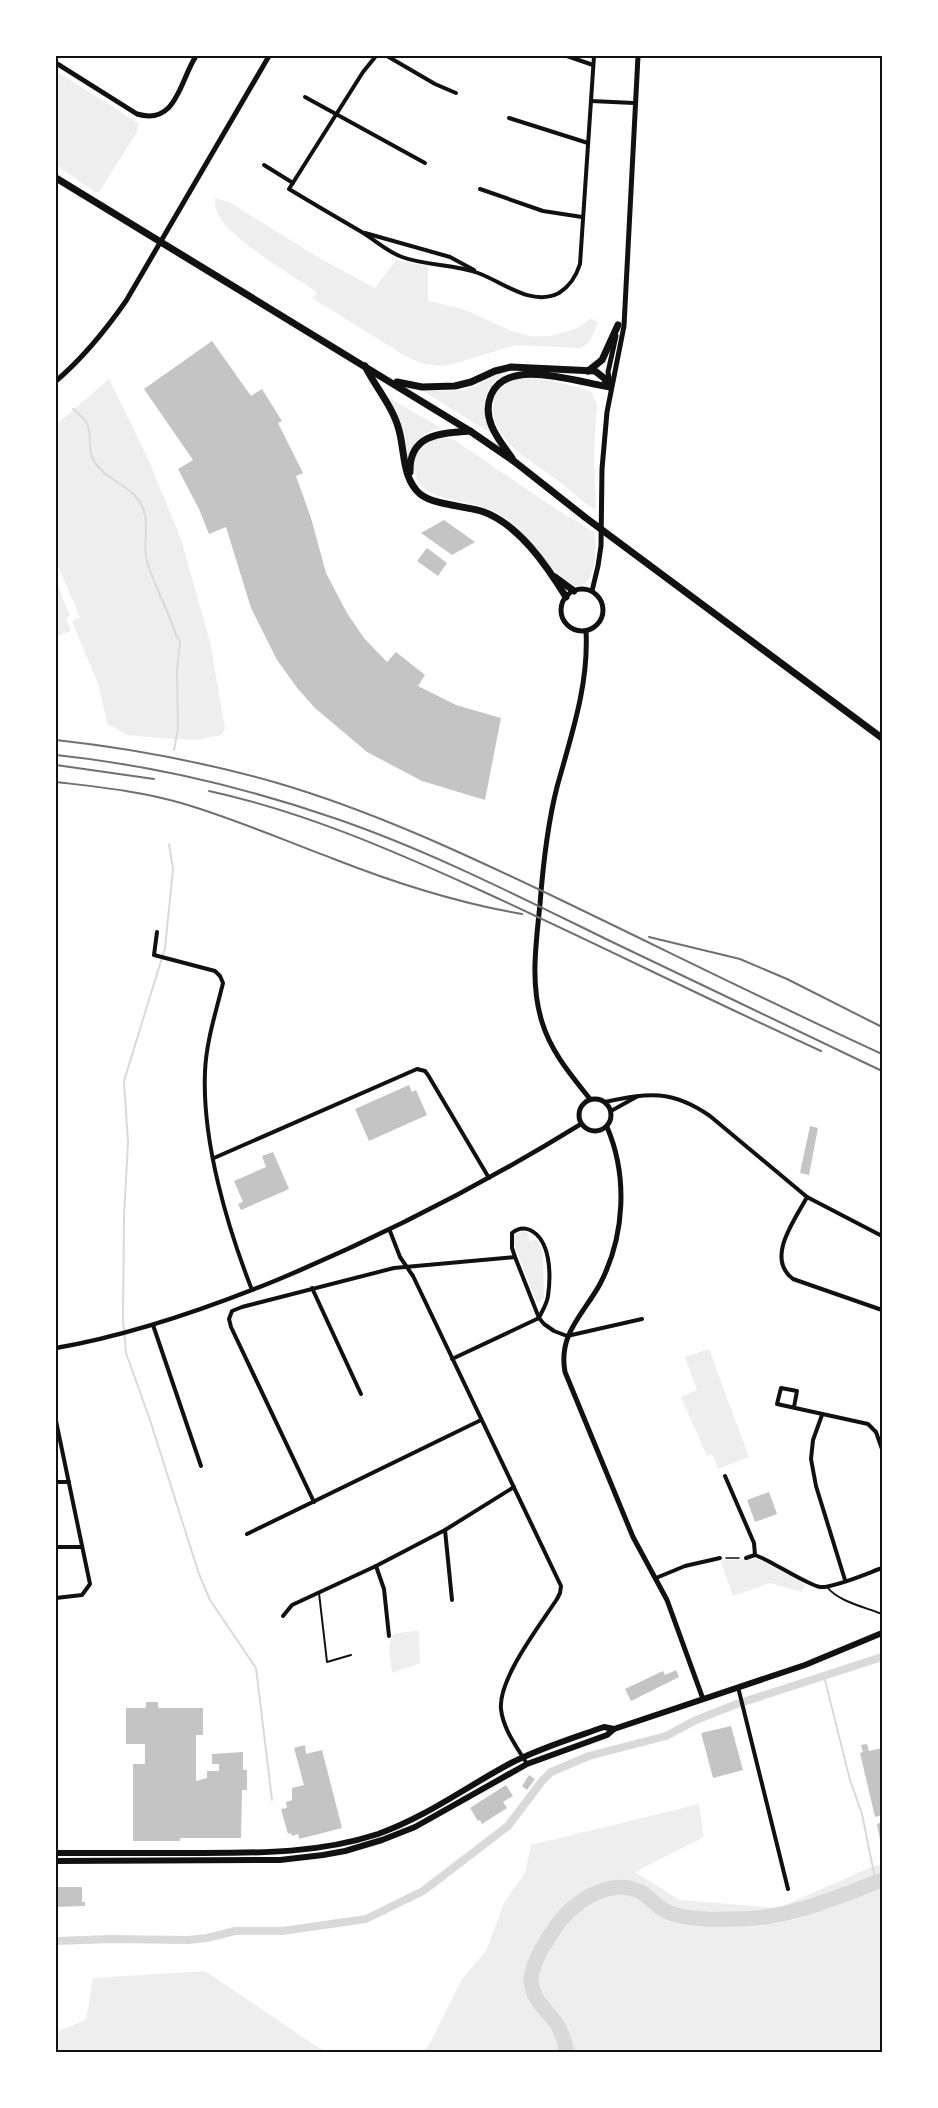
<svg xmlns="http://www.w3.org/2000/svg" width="938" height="2108" font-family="'Roboto Condensed',sans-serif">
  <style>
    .green { fill: #eee }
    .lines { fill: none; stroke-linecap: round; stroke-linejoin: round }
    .stream { stroke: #d9d9d9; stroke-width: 2 }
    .canal { stroke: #d9d9d9; stroke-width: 8 }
    .river { stroke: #d9d9d9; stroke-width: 15 }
    .building { fill: #c4c4c4 }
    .path { stroke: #111; stroke-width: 1.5 }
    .service { stroke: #111; stroke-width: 2 }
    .minor { stroke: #111; stroke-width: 4 }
    .tertiary { stroke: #111; stroke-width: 4.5 }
    .secondary { stroke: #111; stroke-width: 5 }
    .primary { stroke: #111; stroke-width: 6 }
    .trunk { stroke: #111; stroke-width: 7 }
    .rail { stroke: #707070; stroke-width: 2 }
    .neatline { fill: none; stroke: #111; stroke-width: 2 }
  </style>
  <rect width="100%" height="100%" fill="#fff"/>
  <g class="green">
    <path d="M56,71L138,123L137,132L99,192H95L56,165Z"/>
    <path d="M215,198L229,202L319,258L375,288L396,260L428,266V301C440,304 453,306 465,310C500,323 522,345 562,333C573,330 583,326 591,318L598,322C594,332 591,344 580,348L516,345L453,364L442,366L424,364L405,356L312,298L318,293C294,276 227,238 217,212C215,208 215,203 215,198Z"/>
    <path d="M507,372C481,388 480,407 492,434L420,389C438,391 455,393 472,387C484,382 494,373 507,372Z"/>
    <path d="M516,378C540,377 569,384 592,392L597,405L594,451L596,510C581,502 570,489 556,479C532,461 495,443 493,410C492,393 502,385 516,378Z"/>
    <path d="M109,379L149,461L181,539L210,642L225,728L222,735L196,740L172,739L126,735L112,726H108L99,687L72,621L80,617L56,562V425Z"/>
    <path d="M386,396L441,428C421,433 413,441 407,461C407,437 401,415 386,396Z"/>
    <path d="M444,437L453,439L553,507L594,532C597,545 597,582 580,586C563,589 525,532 511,521C497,511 480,505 464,502C450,499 432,497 422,486C408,472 413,447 431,440C434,438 440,438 444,437Z"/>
    <path d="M56,580L70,616L66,618L71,631L56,637Z"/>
    <path d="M523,1231L528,1233L530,1241L537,1239L543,1251L544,1298L537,1303L514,1244V1235Z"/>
    <path d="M709,1349L749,1457L718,1469L712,1454L707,1456L681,1397L697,1390L685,1357Z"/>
    <path d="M757,1559L801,1579L805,1586L801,1592L770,1583L733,1596L720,1560Z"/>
    <path d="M419,1630L420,1663L392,1673L389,1647L393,1634Z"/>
    <path d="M699,1804L704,1837L635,1872L680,1900L778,1908L874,1866L882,1864V2052H422L429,2045L462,1979L486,1951L504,1903L525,1873L531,1845Z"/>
    <path d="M205,1971L316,2046L328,2052H56V2032L86,2020L93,1978Z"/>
  </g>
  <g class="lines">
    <g class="stream">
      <path d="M73,409C78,413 86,419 88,426C92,437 87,450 94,461C105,480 131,485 141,504C151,522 142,543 147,562C155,587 168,610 176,635L180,641L177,670L178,729L174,750"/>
      <path d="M169,844L173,869L165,948L124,1081L128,1143L124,1216L123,1319L126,1353L150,1420L199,1574L210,1600L256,1668L272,1800"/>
      <path d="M824,1676L850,1780L862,1814L876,1883"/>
    </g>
    <path class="canal" d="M56,1941L110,1939L188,1940L207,1938L235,1931H282L366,1919L423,1891L508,1826L542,1781L551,1772L589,1756L666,1736L696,1720L734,1705L882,1657"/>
    <path class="river" d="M567,2052C565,2043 562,2031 556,2023C546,2009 532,1999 531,1981C531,1964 544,1945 553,1931C570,1904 608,1876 641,1892C651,1898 658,1909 670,1913C692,1921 720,1919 743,1919C792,1917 837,1897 882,1880"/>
  </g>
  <g class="building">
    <path d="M212,341L251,396L262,389L282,421L278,423L303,473L296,476L311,518L326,573L347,613L364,638L387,662L396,652L425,675L418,686L456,705L501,718L485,800L422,781L367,752L315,708L298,689L277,660L251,608L226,527L209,534L199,509L178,469L193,460L144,389Z"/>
    <path d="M444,520L475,542L452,555L421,533Z"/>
    <path d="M427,548L447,563L438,576L417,561Z"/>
    <path d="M409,1085L412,1092L416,1090L427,1115L369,1141L355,1109Z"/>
    <path d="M810,1126L818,1128L809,1175L800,1173Z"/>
    <path d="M273,1152L289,1189L241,1210L238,1204L243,1202L234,1181L266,1167L262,1156Z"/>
    <path d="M769,1492L777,1514L755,1522L747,1500Z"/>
    <path d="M676,1670L679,1677L631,1701L625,1689L663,1671L665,1675Z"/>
    <path d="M146,1702H158V1708H203V1735H196V1781L207,1778V1771H219V1764H212V1754L243,1752V1770H247V1790H242L241,1838H180V1841H133V1764H145V1744H126V1708H146Z"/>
    <path d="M731,1726L743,1770L713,1778L701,1733Z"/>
    <path d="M867,1744L869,1751L882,1748V1815L875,1817L860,1753L863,1752L861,1745Z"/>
    <path d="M305,1745L306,1754L322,1750L342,1828L299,1839L298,1834L292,1836L291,1833L288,1834L281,1809L287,1808L286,1802L292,1800V1788L304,1785L294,1748Z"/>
    <path d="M529,1775L535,1779L527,1790L522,1786Z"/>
    <path d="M506,1785L513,1796L503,1802L507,1808L482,1824L480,1820L478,1821L470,1808Z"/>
    <path d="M882,1822V1845H881L877,1824Z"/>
    <path d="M56,1887H82V1902H85V1906L56,1907Z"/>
  </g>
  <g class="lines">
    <path class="path" d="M726,1558H739"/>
    <g class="service">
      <path d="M827,1587C839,1602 865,1607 882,1614"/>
      <path d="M319,1593L327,1662L351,1655"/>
    </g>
    <g class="minor">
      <path d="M376,56L363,72L289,189C312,203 336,217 360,231C374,239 386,251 402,257C426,266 454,264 478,273C503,282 531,307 559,293C570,286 576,277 580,264L594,56"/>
      <path d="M387,56L435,84L456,93"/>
      <path d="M567,56L593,65"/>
      <path d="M305,97L425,163"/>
      <path d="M591,101L634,103"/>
      <path d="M509,118L588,143"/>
      <path d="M264,165L293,183"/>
      <path d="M480,189L543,211L582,217"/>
      <path d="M365,233L450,257L474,270"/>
      <path d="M157,932L154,955L215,971L220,976L223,983C216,1012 206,1042 205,1072C202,1141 227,1226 252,1290"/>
      <path d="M605,1102C649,1093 671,1089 710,1116L807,1197L882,1236"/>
      <path d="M611,1111L638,1096"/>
      <path d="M214,1158L417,1069L425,1071L428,1075L489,1178"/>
      <path d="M807,1197C795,1220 765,1258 793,1279L882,1310"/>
      <path d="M390,1231L400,1257L413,1276L561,1586L560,1593L557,1599C540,1625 498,1679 501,1709C503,1729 517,1747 527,1764"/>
      <path d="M312,1288L361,1394"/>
      <path d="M539,1318C542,1311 547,1304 548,1296C551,1275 551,1240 530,1230C523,1227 517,1229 512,1233V1248L515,1257L539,1318L544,1324L554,1331L567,1336L642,1319"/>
      <path d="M153,1325L201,1466"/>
      <path d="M452,1359L539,1318"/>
      <path d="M794,1407L797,1391L781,1388L777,1404L868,1424L876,1432L882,1449"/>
      <path d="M822,1415L813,1440L811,1459L816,1486L845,1580"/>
      <path d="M56,1421L90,1584L82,1595L56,1598"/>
      <path d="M725,1476L754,1543L755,1555"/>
      <path d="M56,1482H69"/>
      <path d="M314,1502L231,1327L229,1319L232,1311L242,1307L394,1268L515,1257"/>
      <path d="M445,1530L452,1600"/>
      <path d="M247,1534L481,1420"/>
      <path d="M56,1547H82"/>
      <path d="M746,1558L755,1555L762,1558C774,1563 810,1586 820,1587C834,1588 868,1573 882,1568"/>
      <path d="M376,1566L384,1589L389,1636"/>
      <path d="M656,1578L685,1566L720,1558"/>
      <path d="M283,1616L292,1605L376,1566L445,1530L514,1487"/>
      <path d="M738,1687L788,1889"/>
    </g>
    <path class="tertiary" d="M56,1348C132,1335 206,1309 277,1280C385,1235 482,1185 581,1124"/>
    <g class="secondary">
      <path d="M56,63L137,114C177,126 180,80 196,56"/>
      <path d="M56,381C83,358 105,331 126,301L269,56"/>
      <path d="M610,385L608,372L616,336"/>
      <circle cx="582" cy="610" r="21"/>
      <path d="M592,591L598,566L601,546L602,469L607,412L624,326L638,56"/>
      <path d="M586,631C589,685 571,736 557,787C547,826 543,865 540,904C536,944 530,984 542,1022C551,1052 571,1075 590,1099"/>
      <circle cx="595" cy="1115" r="16"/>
      <path d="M607,1127C628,1176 625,1236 600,1284C583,1315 558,1334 565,1372L633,1537L667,1600L703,1699"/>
    </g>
    <g class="primary">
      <path d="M56,1853C104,1853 153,1853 202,1853C262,1853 320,1853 378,1834C426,1817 466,1787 511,1763C540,1748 573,1738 604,1727L614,1729"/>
      <path d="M56,1861L280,1860L323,1855L345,1851L382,1840L415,1827L527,1764L607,1735L614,1729L805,1665L882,1633"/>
    </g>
    <g class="trunk">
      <path d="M56,178L470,431L515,462L586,518L882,738"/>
      <path d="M365,366C376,388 393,407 399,430C405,452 402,478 420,494C434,505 464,506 481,511C518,523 547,566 566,597"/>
      <path d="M588,371L602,360L618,325"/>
      <path d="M397,382L422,387L455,386L471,382L495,371L511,367L595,371L604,378L610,387"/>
      <path d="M512,458C499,440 481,419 491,395C507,356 579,383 610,387"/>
      <path d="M410,472C409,434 441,433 470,431"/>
      <path d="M555,577L574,591"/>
    </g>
    <g class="rail">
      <path d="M56,740C129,748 203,762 274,782C374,811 469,856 563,901C669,952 775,1005 882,1054"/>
      <path d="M56,755C150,765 244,787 334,818C428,850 518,896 608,940C699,984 791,1027 882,1071"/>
      <path d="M56,765L154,779"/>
      <path d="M56,782C98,787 140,791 181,803C233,818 283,840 334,859C395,883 457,903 522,914"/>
      <path d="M209,791C301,811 387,848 473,887C590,940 704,998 821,1051"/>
      <path d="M649,937L740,959L787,979L882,1027"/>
    </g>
  </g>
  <rect width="938" height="2108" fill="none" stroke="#ffffff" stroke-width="114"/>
  <rect x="57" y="57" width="824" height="1994" class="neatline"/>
</svg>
